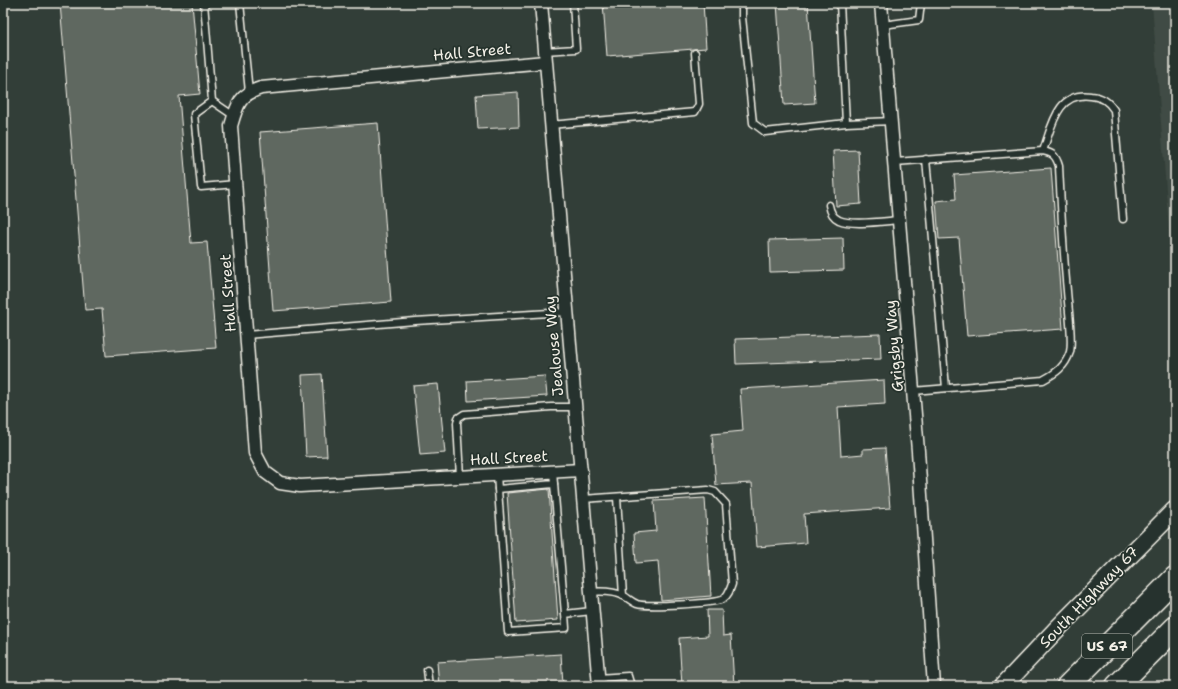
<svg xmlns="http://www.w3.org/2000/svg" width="1178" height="689" font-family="'Shantell Sans',sans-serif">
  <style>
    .built { fill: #404b44 }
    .building { fill: #5f6861; stroke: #f4f1e8 }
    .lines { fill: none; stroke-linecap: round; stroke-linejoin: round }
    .service-casing { stroke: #f4f1e8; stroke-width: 9 }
    .minor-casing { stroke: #f4f1e8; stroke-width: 15 }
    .secondary-casing { stroke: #f4f1e8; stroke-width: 20 }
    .motorway-casing { stroke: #f4f1e8; stroke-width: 25 }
    .service { stroke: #26332d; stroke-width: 6 }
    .minor { stroke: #26332d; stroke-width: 12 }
    .secondary { stroke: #26332d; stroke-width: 17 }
    .motorway { stroke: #26332d; stroke-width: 22 }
    .labels { text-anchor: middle; stroke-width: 3.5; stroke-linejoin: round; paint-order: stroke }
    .shield { fill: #26332d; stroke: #b6b8b0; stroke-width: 1 }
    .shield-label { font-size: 14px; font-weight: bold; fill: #f4f1e8 }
    .street-label { font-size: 15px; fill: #f4f1e8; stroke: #26332d }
  </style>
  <rect width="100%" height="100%" fill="#323e38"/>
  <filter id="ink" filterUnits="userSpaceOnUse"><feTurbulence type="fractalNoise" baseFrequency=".025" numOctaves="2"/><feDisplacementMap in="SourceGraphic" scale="8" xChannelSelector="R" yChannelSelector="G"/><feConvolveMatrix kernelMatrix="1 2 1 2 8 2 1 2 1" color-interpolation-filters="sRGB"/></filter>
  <g filter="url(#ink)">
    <path class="built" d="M1152,3H1175V310Z"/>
    <g class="building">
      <path d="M60,3H192L200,94L179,96L191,243L207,242L216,348L106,356L102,309L85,310Z"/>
      <path d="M603,3H703L706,48L607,56Z"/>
      <path d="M777,3H808L815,103L784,105Z"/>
      <path d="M518,92L519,127L478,129L476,95Z"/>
      <path d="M378,123L391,302L273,311L260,132Z"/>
      <path d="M858,150L861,204L836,206L833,151Z"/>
      <path d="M1051,168L1063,329L967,336L959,238L939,239L936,201L956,199L954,175Z"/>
      <path d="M843,238L844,270L770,272L769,240Z"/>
      <path d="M880,334L881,359L736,364L735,339Z"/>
      <path d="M322,374L327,456L306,457L302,375Z"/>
      <path d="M545,376L547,396L468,401L467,381Z"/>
      <path d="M884,380L885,404L838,407L841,456L863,454V449L885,448L890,508L804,514L806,543L757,547L752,483L716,485L712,434L743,431L740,389Z"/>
      <path d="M438,384L445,453L420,455L413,386Z"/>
      <path d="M549,489L558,620L516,623L507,493Z"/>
      <path d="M705,498L711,596L661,600L658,561L636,563L634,533L656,531L654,501Z"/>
      <path d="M707,610H722L723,636L731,635L734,686H682L679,638L708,636Z"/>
      <path d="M561,654L563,684L550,685V686H439L437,662Z"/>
    </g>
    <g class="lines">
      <g class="service-casing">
        <g id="service">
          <path d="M204,3L212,101L234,116"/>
          <path d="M240,3L249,92"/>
          <path d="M742,3V17L753,123L765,132L846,123L892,121"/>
          <path d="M840,3L846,123"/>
          <path d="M883,25L919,20L921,3"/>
          <path d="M544,51L576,49L573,3"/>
          <path d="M212,101L194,114L201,187L236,184"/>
          <path d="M550,125L695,112L699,104L695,53"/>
          <path d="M1043,151C1052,126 1057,91 1091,96C1102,97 1108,101 1114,110L1123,219"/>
          <path d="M926,159L946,388"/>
          <path d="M895,162L1043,151C1053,153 1056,156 1059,166C1061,208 1063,250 1067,291C1068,306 1073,339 1070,352C1065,367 1056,373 1043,380L913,391"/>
          <path d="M829,205C830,211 832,217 839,220C852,226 885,221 900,220"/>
          <path d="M247,335L415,321L567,312"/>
          <path d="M497,475L498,489L554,484L553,472"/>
          <path d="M460,477L457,423L458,418L464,414L551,407H575"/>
          <path d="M554,484L565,614"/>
          <path d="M498,489L508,632L566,628L565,614L592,611"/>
          <path d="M617,497L623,596"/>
          <path d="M583,499L708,490L715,492L726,504L732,584C730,590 728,596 723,599C715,604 646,607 637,604C632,602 628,598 624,596C613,591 602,591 590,592"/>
          <path d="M427,670L429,686"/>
          <path d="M598,678L628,676L631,686"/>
        </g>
      </g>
      <g class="minor-casing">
        <g id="minor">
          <path d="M541,3L599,686"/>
          <path d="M881,3L918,451L934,686"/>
          <path d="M545,62L261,88C239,95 237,105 231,126L255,453L265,472L280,483L300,486L581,470"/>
        </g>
      </g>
      <g class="secondary-casing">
        <path id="secondary" d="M1003,686L1055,631L1175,510"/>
      </g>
      <g class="motorway-casing">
        <g id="motorway">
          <path d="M1068,686L1175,578"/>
          <path d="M1117,686L1175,628"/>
        </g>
      </g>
      <use href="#service" class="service"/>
      <use href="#minor" class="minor"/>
      <use href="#secondary" class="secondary"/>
      <use href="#motorway" class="motorway"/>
    </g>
  </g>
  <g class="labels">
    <rect class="shield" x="1082" y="634" width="50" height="24" rx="3"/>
    <g class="shield-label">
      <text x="1107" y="651">US 67</text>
    </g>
    <g class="street-label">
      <text transform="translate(472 52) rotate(-5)" y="5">Hall Street</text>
      <text transform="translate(228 293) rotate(-94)" y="5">Hall Street</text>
      <text transform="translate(554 346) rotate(-95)" y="5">Jealouse Way</text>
      <text transform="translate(894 346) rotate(-95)" y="5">Grigsby Way</text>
      <text transform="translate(509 458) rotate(-3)" y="5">Hall Street</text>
      <text transform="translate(1089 597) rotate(-46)" y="5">South Highway 67</text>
    </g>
  </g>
  <rect width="1178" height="689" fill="none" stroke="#26332d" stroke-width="16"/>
  <rect x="8" y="8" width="1162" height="673" fill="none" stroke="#f4f1e8" stroke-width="1.5" filter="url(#ink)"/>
</svg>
